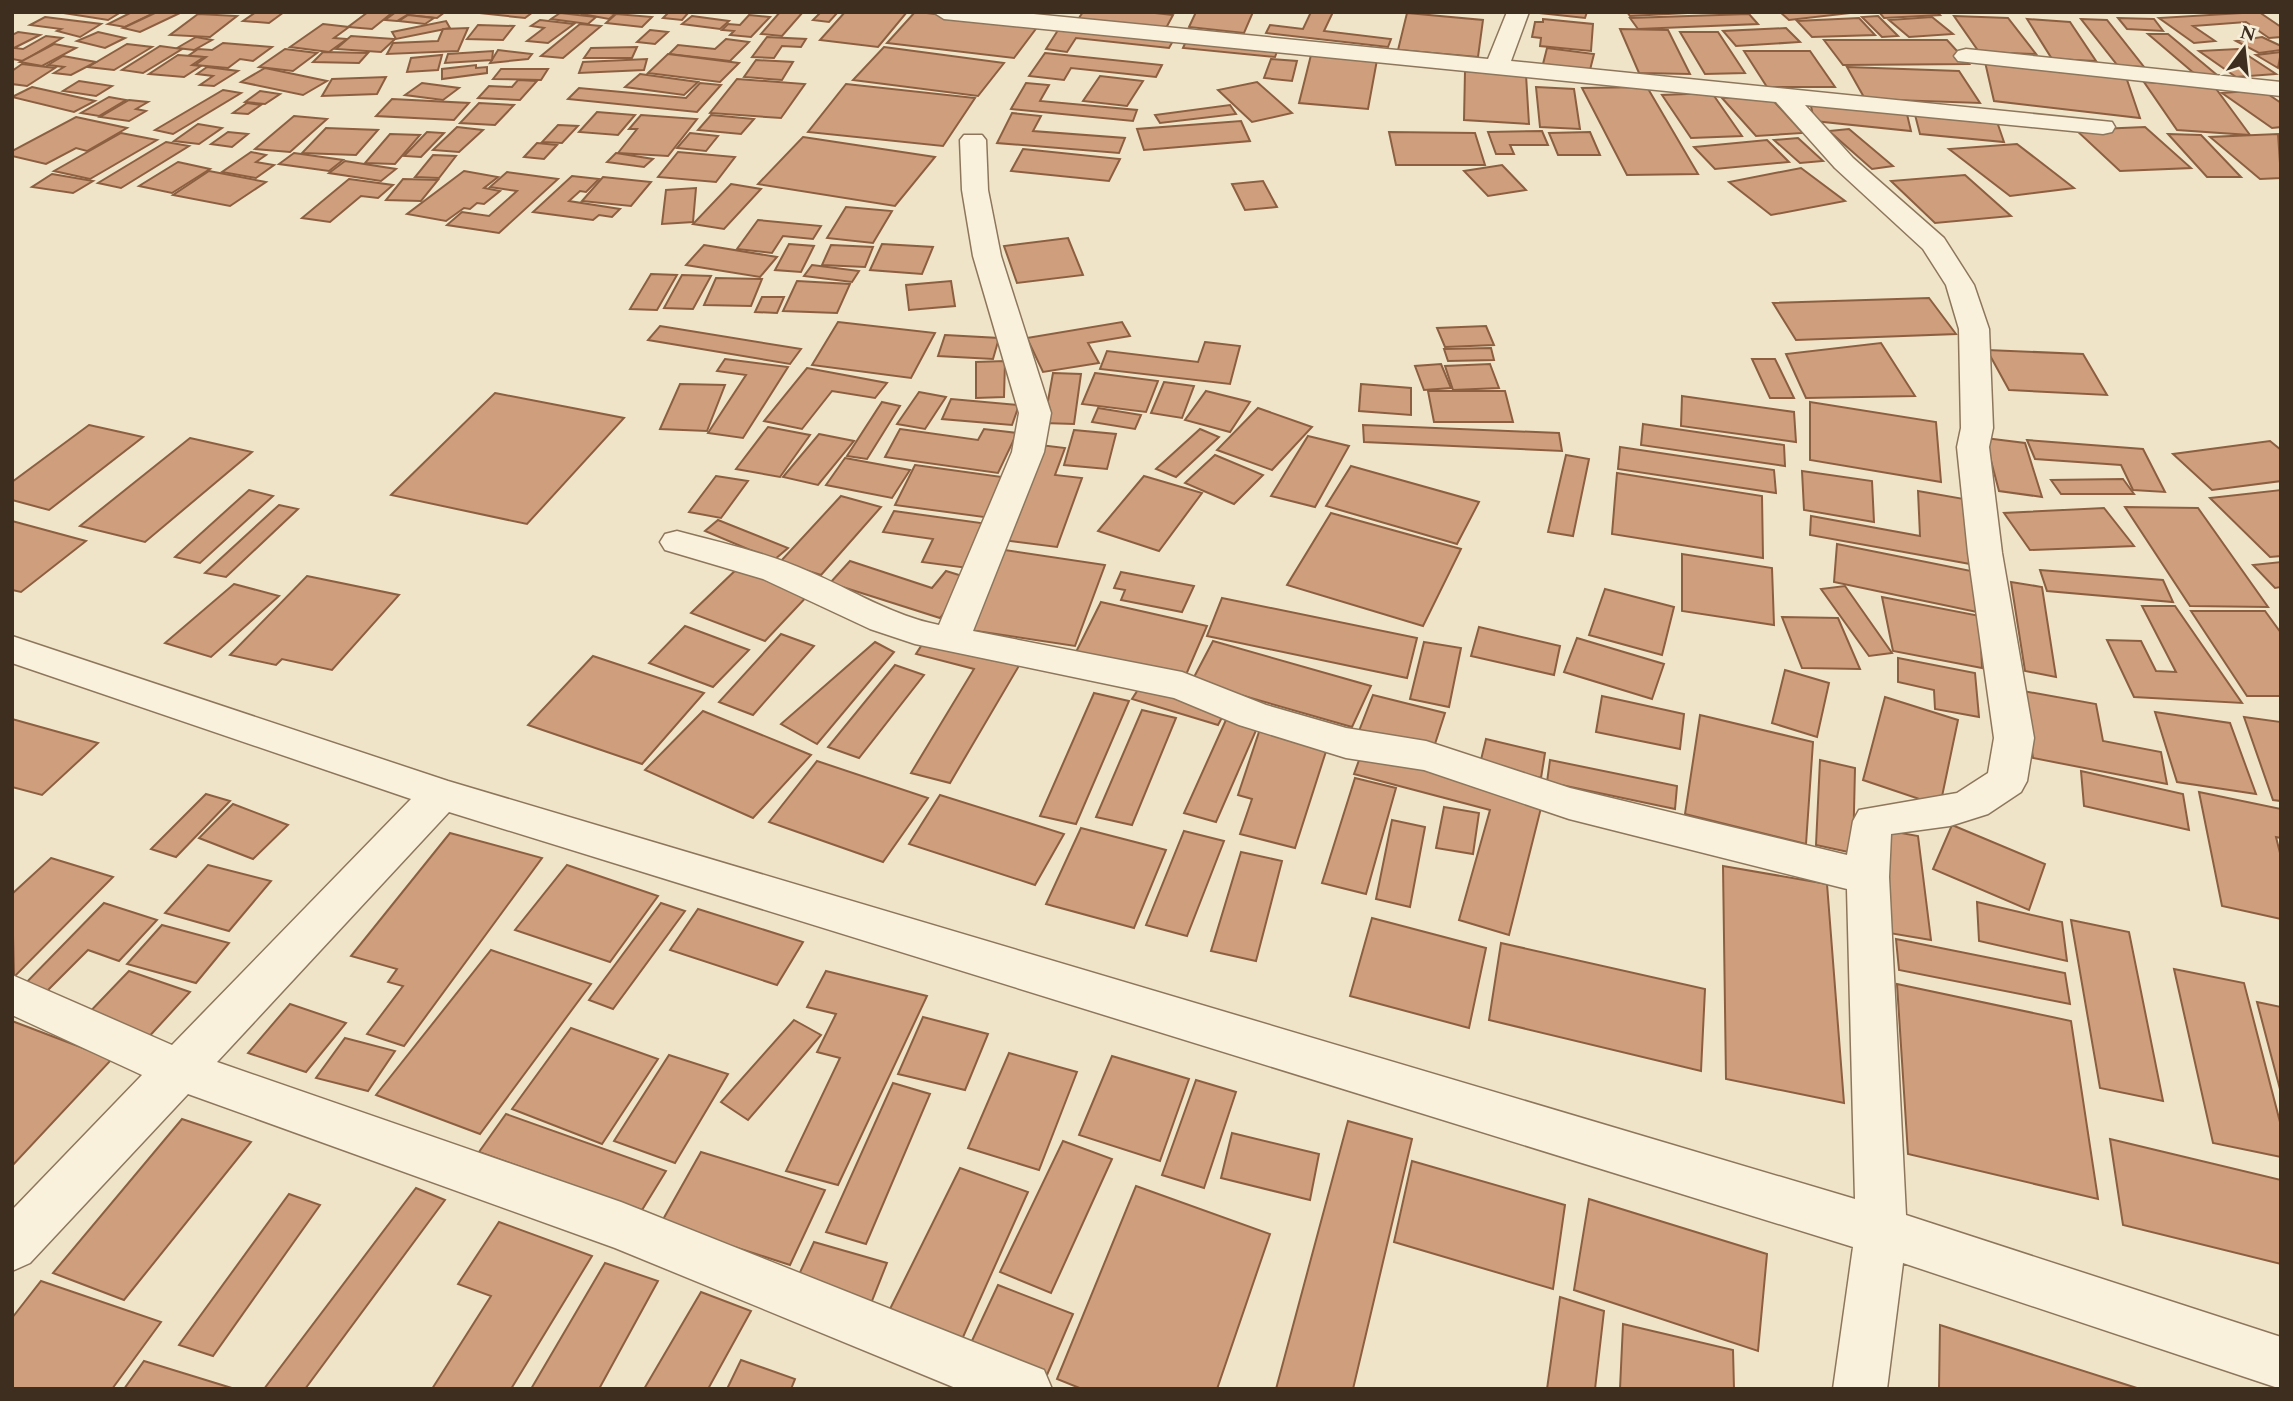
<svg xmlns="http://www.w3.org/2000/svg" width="2293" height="1401" font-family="Spectral,serif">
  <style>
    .building { fill: #cf9f7d; stroke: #8d5f41; stroke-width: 2 }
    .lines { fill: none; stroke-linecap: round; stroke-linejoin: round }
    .minor-casing { stroke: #8d765c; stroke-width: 3 }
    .minor { fill: #faf1dc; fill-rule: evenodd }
  </style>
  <rect width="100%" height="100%" fill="#f0e4c8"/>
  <g class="building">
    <path d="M57,12H121L108,20Z"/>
    <path d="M132,12H156L125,27L108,24Z"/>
    <path d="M157,12H182L140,32L123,28Z"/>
    <path d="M256,12H284L269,23L243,21Z"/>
    <path d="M368,12H393L372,29L348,27Z"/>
    <path d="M396,12H445L437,18L407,15L397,21L385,20Z"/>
    <path d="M470,12H533L525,18Z"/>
    <path d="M584,12H604L615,14L609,19L582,14Z"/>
    <path d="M669,12H689L682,20L663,18Z"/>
    <path d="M780,12H803L782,36L761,34Z"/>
    <path d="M821,12H838L829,22L813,20Z"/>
    <path d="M845,12H907L878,47L820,40Z"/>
    <path d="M915,12H918L1038,26L1014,58L887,43Z"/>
    <path d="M1083,12H1146L1173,15L1165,30L1077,21Z"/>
    <path d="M1196,12H1253L1244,33L1189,27Z"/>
    <path d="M1311,12H1333L1324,31L1391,39L1388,47L1266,33L1270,25L1303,29Z"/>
    <path d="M1587,12L1585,18L1539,13L1540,12Z"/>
    <path d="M1627,12H1707L1630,16Z"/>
    <path d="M1780,12H1859L1789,20Z"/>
    <path d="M1879,12H1937L1940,15L1884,18Z"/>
    <path d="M2259,12L2281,27V37L2269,38L2246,22L2193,26L2215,41L2194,43L2159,18Z"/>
    <path d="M560,13L596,17L588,24L551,19Z"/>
    <path d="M1407,13L1483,20L1478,57L1398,50Z"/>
    <path d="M198,14L237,16L210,37L170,35Z"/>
    <path d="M616,14L652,17L642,27L606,23Z"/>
    <path d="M1749,14L1758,24L1638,29L1630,18Z"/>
    <path d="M408,15L434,18L425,24L399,21Z"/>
    <path d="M749,15L770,17L751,37L730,35L734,31L722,30L728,24L740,25Z"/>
    <path d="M692,16L729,21L720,29L682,24Z"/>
    <path d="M1878,16L1898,36L1882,37L1862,17Z"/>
    <path d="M1954,16L2008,18L2036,54L1979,52Z"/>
    <path d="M45,17L101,24L80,37L57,31L61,29L30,25Z"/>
    <path d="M1932,17L1953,34L1909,37L1889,20Z"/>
    <path d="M1859,18L1875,35L1812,37L1797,21Z"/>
    <path d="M2118,18L2154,19L2163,31L2127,29Z"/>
    <path d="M1543,19L1593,24L1591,51L1540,46L1541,38L1532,37L1535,22H1543Z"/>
    <path d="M2027,19L2070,22L2096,61L2052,59Z"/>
    <path d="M2081,19L2107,20L2144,67L2118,66Z"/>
    <path d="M540,20L574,24L548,43L527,41L544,28L531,26Z"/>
    <path d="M446,21L450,28L396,39L392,32Z"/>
    <path d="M323,24L349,27L334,38L347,39L329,52L290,47Z"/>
    <path d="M580,24L601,26L563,58L541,56Z"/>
    <path d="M478,25L514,26L503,40L467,39Z"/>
    <path d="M1060,27L1174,39L1169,48L1076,38L1067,52L1046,49Z"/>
    <path d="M468,28L458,51L387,54L393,43L438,41L443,29Z"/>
    <path d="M1786,28L1800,42L1736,46L1723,31Z"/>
    <path d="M1620,29L1668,30L1690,74L1639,73Z"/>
    <path d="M650,30L668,32L655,44L637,42Z"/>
    <path d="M18,32L40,35L14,48L23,49L46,36L62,38L23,61L12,59V35Z"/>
    <path d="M98,32L125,38L105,48L77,41Z"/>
    <path d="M1680,32H1718L1745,73L1705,74Z"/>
    <path d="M2148,34H2168L2223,80H2202Z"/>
    <path d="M351,36L395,39L381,52L336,49Z"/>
    <path d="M196,37L212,40L194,50L177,48Z"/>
    <path d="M767,37L806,39L801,47L782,46L774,58L752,57Z"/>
    <path d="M1188,37L1279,46L1275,57L1183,48Z"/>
    <path d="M2262,37L2281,46V50L2259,53L2236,41Z"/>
    <path d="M726,39L749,42L730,61L669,54L678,45L715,49Z"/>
    <path d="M1824,40H1947L1969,64L1843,65Z"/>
    <path d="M223,43L272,47L253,61L240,59L228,68L195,65L206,57L188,56L198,49L212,50Z"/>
    <path d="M54,44L76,48L42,66L20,62Z"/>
    <path d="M127,44L152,47L114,70L88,67Z"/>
    <path d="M160,46L182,49L143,73L122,70Z"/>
    <path d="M637,47L632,58H584L591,48Z"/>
    <path d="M884,47L1004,63L978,96L853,80Z"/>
    <path d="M1547,48L1594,54L1590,70L1543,64Z"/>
    <path d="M285,49L317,53L293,71L259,67Z"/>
    <path d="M2238,49L2276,74L2236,77L2199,51Z"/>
    <path d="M498,50L532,54L528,59L490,63Z"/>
    <path d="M493,51L492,60L445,63L448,54Z"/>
    <path d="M1744,51H1810L1835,87H1767Z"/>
    <path d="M323,52L368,53L359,63L313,62Z"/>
    <path d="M2281,52L2278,68L2256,55Z"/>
    <path d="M1045,53L1162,65L1156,77L1071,68L1064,80L1029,76Z"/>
    <path d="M668,54L739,63L720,82L648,73Z"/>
    <path d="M178,55L204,57L192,65L201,66L184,77L149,74Z"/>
    <path d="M442,55L438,70L407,72L411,58Z"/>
    <path d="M1311,55L1377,60L1368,109L1299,103Z"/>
    <path d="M63,56L96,62L71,75L54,73L64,67L48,65Z"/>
    <path d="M647,59L644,70L579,73L583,62Z"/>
    <path d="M1271,59L1297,61L1292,81L1264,78Z"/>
    <path d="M756,60L793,62L782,80L744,77Z"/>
    <path d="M1985,62L2126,77L2140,118L1994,101Z"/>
    <path d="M22,64L55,68L27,86L12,84V71Z"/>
    <path d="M476,65V68L487,67V73L442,79V69Z"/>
    <path d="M207,67L238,71L214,86L200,85L213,76L197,74Z"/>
    <path d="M1847,67L1959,71L1980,103L1865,99Z"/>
    <path d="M265,68L327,81L303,95L241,82Z"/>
    <path d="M501,69H548L541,80L493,79Z"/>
    <path d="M1465,71L1526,75L1529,124L1464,120Z"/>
    <path d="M640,74L698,82L684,95L625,87Z"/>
    <path d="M1100,76L1143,81L1127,106L1083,101Z"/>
    <path d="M386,77L377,94L322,96L332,79Z"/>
    <path d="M737,79L805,84L781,118L710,113Z"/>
    <path d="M518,80L537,81L520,100L478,98L489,86L512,87Z"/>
    <path d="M79,81L112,86L96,96L63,91Z"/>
    <path d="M1257,82L1292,113L1252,122L1218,90Z"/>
    <path d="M2144,82L2214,86L2250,135L2177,130Z"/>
    <path d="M422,83L459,88L443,100L405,95Z"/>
    <path d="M700,83L721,85L697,112L568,99L579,88L686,98Z"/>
    <path d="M1026,83L1049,85L1040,101L1137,110L1133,121L1011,109Z"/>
    <path d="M846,84L975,98L943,146L808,132Z"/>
    <path d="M32,87L95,101L74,112L12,97Z"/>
    <path d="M1536,87L1574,89L1580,129L1540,127Z"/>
    <path d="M1647,87L1698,174L1627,175L1582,88Z"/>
    <path d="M223,90L241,93L173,134L155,130Z"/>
    <path d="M2262,90L2281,103V127L2272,128L2222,93Z"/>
    <path d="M260,91L280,94L265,104L245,102Z"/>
    <path d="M1712,93L1742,136L1691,138L1662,95Z"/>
    <path d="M1768,95L1803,133L1756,136L1722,98Z"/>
    <path d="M109,97L126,100L99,116L81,113Z"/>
    <path d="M392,99L469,103L454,120L376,116Z"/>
    <path d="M129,100L148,102L136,109L146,111L129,121L100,117Z"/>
    <path d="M1810,101L1906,110L1911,131L1814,121Z"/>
    <path d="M247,103L261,105L248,114L233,113Z"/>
    <path d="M479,103L514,105L495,125L460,123Z"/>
    <path d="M1230,105L1236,114L1160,123L1155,115Z"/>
    <path d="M1914,111L1996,119L2004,142L1920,134Z"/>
    <path d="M597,112L635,115L618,135L579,132Z"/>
    <path d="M1012,113L1041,116L1033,131L1125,138L1119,153L997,143Z"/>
    <path d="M641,115L697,119L668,156L618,153L637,129H629Z"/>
    <path d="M711,115L754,119L741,134L698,130Z"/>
    <path d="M294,116L327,119L290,152L255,149Z"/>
    <path d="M76,117L127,128L87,151L76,148L46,164L12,156V151Z"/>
    <path d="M1241,121L1250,141L1144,150L1137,129Z"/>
    <path d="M198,124L222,128L199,144L174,141Z"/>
    <path d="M558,125L578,126L562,143L542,142Z"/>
    <path d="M457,127L483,130L459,152L433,150Z"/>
    <path d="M2145,127L2191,168L2120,171L2076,130Z"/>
    <path d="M326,128L378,130L356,155L302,153Z"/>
    <path d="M1849,129L1893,166L1872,169L1829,131Z"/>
    <path d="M1542,131L1548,145H1510L1514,154H1496L1488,132Z"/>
    <path d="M228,132L248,134L232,147L211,144Z"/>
    <path d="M427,132L444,133L421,157L404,156Z"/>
    <path d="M1389,132L1475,133L1485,165H1396Z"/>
    <path d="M1590,132L1600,155H1558L1549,133Z"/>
    <path d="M121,133L157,140L90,179L54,171Z"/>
    <path d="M690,133L718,136L706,151L677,148Z"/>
    <path d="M390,134L420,135L395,164L365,163Z"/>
    <path d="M2168,134L2201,135L2241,177H2207Z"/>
    <path d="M2278,134L2281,178L2260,179L2210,137Z"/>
    <path d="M803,137L935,157L895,206L758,184Z"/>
    <path d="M1798,138L1823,161L1800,163L1774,140Z"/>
    <path d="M1767,140L1789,162L1715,169L1694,147Z"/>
    <path d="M166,142L189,146L121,188L98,183Z"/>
    <path d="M537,143L557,145L544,159L524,157Z"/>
    <path d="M2017,144L2074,188L2010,196L1949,149Z"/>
    <path d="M1023,149L1120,159L1109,181L1011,171Z"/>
    <path d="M251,152L266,155L256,162L274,165L256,178L222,172Z"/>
    <path d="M678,152L735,157L716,182L658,177Z"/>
    <path d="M294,153L343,160L329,171L279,164Z"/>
    <path d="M616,153L653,159L644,167L607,162Z"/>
    <path d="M433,155L456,156L439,178L415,177Z"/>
    <path d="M345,161L396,169L381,181L329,173Z"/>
    <path d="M178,162L210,169L172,193L139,186Z"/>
    <path d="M1502,165L1526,190L1488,196L1464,171Z"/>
    <path d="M1801,168L1845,201L1771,215L1729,182Z"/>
    <path d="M209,171L266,182L230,206L173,195Z"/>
    <path d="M464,171L498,177L484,188L500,191L484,204L477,203L470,209L464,208L446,221L407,214Z"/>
    <path d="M507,172L558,179L499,233L447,225L462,212L489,216L517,191L490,187Z"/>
    <path d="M52,174L93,181L73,193L32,187Z"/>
    <path d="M1965,175L2011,216L1935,223L1891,181Z"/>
    <path d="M572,176L599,179L586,192L580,191L569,201L620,209L612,217L599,215L593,220L533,212Z"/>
    <path d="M603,177L651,182L631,206L582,201Z"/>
    <path d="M349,179L393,185L378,198L361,196L330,222L302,218Z"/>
    <path d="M403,179L438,180L421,201L386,200Z"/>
    <path d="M1263,181L1277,207L1245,210L1232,184Z"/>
    <path d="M731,184L761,189L724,229L693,224Z"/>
    <path d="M696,188L693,222L662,224L666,190Z"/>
    <path d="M846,207L892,211L873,243L827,238Z"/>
    <path d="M758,220L821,226L813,239L783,236L772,253L737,249Z"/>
    <path d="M1068,238L1083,275L1017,283L1004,246Z"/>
    <path d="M789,244L814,246L801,272L775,270Z"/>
    <path d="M882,244L933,247L922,274L870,270Z"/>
    <path d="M704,245L777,257L760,277L686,265Z"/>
    <path d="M831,245L873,247L865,267L822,265Z"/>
    <path d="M812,265L859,271L852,282L804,276Z"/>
    <path d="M651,274L677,275L657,310L630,309Z"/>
    <path d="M682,275L711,276L693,309L664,308Z"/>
    <path d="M716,278L762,279L751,306L704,305Z"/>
    <path d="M797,281L850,284L837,313L783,311Z"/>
    <path d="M951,281L955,306L909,310L906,285Z"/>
    <path d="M762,297H784L777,313L755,312Z"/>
    <path d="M1929,298L1956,334L1796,340L1773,303Z"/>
    <path d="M838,322L935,333L911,378L812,365Z"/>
    <path d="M1122,322L1130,336L1088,343L1099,363L1043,372L1027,338Z"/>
    <path d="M660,326L801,349L790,364L648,340Z"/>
    <path d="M1486,326L1494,345L1445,347L1437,328Z"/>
    <path d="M945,335L999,338L993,359L938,356Z"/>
    <path d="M1205,342L1240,346L1230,384L1100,369L1107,351L1198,362Z"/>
    <path d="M1881,343L1915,396L1806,398L1786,354Z"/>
    <path d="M1491,348L1494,360L1448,361L1444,349Z"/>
    <path d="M1987,350L2083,354L2107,395L2009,390Z"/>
    <path d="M725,359L788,367L743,438L708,433L746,375L717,371Z"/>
    <path d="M1752,359H1775L1794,398H1770Z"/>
    <path d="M1005,361L1004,397L976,398V362Z"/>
    <path d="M1441,364L1451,388L1424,390L1415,366Z"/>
    <path d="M1490,364L1499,388L1453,390L1445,366Z"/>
    <path d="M807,368L887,383L875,398L832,391L802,429L764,421Z"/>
    <path d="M1053,373L1081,374L1074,424L1044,423Z"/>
    <path d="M1095,373L1158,381L1146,412L1082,404Z"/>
    <path d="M1164,382L1194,386L1182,418L1151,413Z"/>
    <path d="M680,384L725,385L707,431L660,429Z"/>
    <path d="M1361,384L1411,388V415L1359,411Z"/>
    <path d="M1206,391L1250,402L1230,432L1185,420Z"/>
    <path d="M1428,391H1505L1513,422H1434Z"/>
    <path d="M919,392L946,397L925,429L897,424Z"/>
    <path d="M495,393L624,418L527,524L391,495Z"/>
    <path d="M1682,396L1794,412L1796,442L1681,426Z"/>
    <path d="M951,399L1019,405L1012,425L942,419Z"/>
    <path d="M882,402L900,406L867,459L847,456Z"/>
    <path d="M1810,402L1936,422L1941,482L1810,460Z"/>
    <path d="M1098,408L1141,415L1135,429L1092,422Z"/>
    <path d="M1258,408L1312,427L1272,470L1217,450Z"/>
    <path d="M1643,424L1784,445L1785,466L1641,445Z"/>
    <path d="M89,425L143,437L49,510L12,500V482Z"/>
    <path d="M1363,425L1559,433L1562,451L1364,442Z"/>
    <path d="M768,427L810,435L780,477L736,469Z"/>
    <path d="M900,429L978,440L984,429L1017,433L998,473L885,457Z"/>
    <path d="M1200,429L1219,437L1176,477L1156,469Z"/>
    <path d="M1074,430L1116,434L1107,469L1064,465Z"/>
    <path d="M819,434L854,441L818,485L783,477Z"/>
    <path d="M1308,436L1349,446L1315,507L1271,496Z"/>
    <path d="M190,438L252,452L145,542L80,526Z"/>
    <path d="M1985,438L2025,443L2042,497L1999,491Z"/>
    <path d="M2027,440L2143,449L2165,492L2133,490L2121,465L2035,459Z"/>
    <path d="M2270,441L2281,450V481L2212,490L2173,454Z"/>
    <path d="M1040,445L1065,448L1055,475L1082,478L1057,547L1002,540Z"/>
    <path d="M1620,447L1774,470L1776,493L1618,469Z"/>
    <path d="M1215,455L1263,475L1234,504L1185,483Z"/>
    <path d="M1566,455L1589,459L1573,536L1548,532Z"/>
    <path d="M845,458L910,470L892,498L826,485Z"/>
    <path d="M915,465L1009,478L991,518L895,505Z"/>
    <path d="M1351,466L1479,502L1457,544L1326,506Z"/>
    <path d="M1802,471L1872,481L1874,522L1804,510Z"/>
    <path d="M1617,473L1762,496L1763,558L1612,534Z"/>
    <path d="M716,476L748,481L721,518L689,512Z"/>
    <path d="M1144,476L1202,493L1159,551L1098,531Z"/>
    <path d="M2123,479L2134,494H2061L2051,480Z"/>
    <path d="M249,490L273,496L200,563L175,557Z"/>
    <path d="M2281,490V556L2270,557L2210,498Z"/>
    <path d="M1918,491L1964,499L1970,564L1810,535L1811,516L1920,536Z"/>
    <path d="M841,496L881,507L821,575L780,562Z"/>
    <path d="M279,505L298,509L226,577L205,573Z"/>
    <path d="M2125,507L2198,508L2268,607L2190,606Z"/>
    <path d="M2104,508L2134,546L2030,550L2004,513Z"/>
    <path d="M894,511L988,524L968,568L922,562L933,539L883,532Z"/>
    <path d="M1331,513L1461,549L1423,626L1287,585Z"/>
    <path d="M718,520L788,548L774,560L705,531Z"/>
    <path d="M12,521L86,541L21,592L12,590Z"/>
    <path d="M1837,544L1976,572L1977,612L1834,582Z"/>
    <path d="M998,549L1105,565L1075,646L963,629Z"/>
    <path d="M1682,554L1772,568L1774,625L1682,611Z"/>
    <path d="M850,561L932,588L946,571L972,579L940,618L830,583Z"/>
    <path d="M2281,562V587L2275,588L2253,565Z"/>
    <path d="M740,566L812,591L765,641L691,613Z"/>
    <path d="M2040,570L2163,580L2173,602L2047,591Z"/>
    <path d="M1121,572L1194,586L1182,612L1121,600L1125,590L1114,588Z"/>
    <path d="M307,576L399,595L332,670L282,659L276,665L230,655Z"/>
    <path d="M2011,582L2042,587L2056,677L2025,671Z"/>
    <path d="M234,584L279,596L211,657L165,643Z"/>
    <path d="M1845,586L1892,653L1869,656L1821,589Z"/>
    <path d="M1605,589L1674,607L1662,655L1589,635Z"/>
    <path d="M1882,597L1980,616L1982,668L1893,651Z"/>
    <path d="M1222,598L1417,638L1407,678L1207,636Z"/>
    <path d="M1101,602L1207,626L1185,677L1076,652Z"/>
    <path d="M2142,606H2175L2242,703L2134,697L2107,640L2141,641L2156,671L2176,672Z"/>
    <path d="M2191,611H2265L2281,633V696H2247Z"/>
    <path d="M1782,617L1838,618L1860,669L1802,668Z"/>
    <path d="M685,626L749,650L713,687L649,663Z"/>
    <path d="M1479,627L1560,646L1554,675L1471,656Z"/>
    <path d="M781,634L814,646L753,715L719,702Z"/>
    <path d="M1577,638L1664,664L1652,699L1564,672Z"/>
    <path d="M925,640L1020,664L950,783L911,773L974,669L916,654Z"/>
    <path d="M1213,641L1371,686L1352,727L1192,681Z"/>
    <path d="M875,642L894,652L817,744L781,724Z"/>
    <path d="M1424,642L1461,648L1449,707L1410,699Z"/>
    <path d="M593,656L704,693L642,764L528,725Z"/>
    <path d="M1898,658L1975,673L1979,717L1935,709L1934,690L1898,682Z"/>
    <path d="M895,665L924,675L859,758L828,747Z"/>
    <path d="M1785,670L1829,683L1817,737L1772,723Z"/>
    <path d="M1143,682L1227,708L1218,725L1132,699Z"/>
    <path d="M2023,691L2096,704L2103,741L2161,752L2167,784L2033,758Z"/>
    <path d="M1094,693L1129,701L1076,824L1040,816Z"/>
    <path d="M1373,695L1445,713L1433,750L1359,731Z"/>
    <path d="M1602,696L1684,714L1680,749L1596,732Z"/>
    <path d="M1885,697L1958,720L1940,806L1863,780Z"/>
    <path d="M1142,710L1176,718L1132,825L1096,817Z"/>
    <path d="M703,711L811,755L753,818L645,770Z"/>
    <path d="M1230,711L1261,719L1216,822L1184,813Z"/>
    <path d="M2155,712L2230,723L2256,794L2177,782Z"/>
    <path d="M1700,715L1813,742L1806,844L1685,814Z"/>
    <path d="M2244,717L2281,722V801L2273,800Z"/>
    <path d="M12,719L98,743L42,795L12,787Z"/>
    <path d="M1261,726L1329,742L1295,848L1240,834L1252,799L1238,795Z"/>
    <path d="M1486,739L1545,753L1541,778L1480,764Z"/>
    <path d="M1362,752L1543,800L1509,935L1459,920L1490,810L1354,774Z"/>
    <path d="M1550,760L1677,786L1675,809L1547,782Z"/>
    <path d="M1820,760L1855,768L1853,853L1816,845Z"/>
    <path d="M817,761L928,798L883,862L769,822Z"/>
    <path d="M2081,771L2183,794L2189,830L2084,806Z"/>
    <path d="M1355,778L1396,788L1366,894L1322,883Z"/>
    <path d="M2199,792L2281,809V838L2276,837L2281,857V919L2222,906Z"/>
    <path d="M206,794L230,801L176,857L151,849Z"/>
    <path d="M940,795L1064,834L1035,885L909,844Z"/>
    <path d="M233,804L288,825L253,859L199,838Z"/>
    <path d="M1444,807L1479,813L1473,854L1436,848Z"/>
    <path d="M1392,820L1425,827L1410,907L1376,899Z"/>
    <path d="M1952,825L2045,864L2029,910L1933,869Z"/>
    <path d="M1081,828L1166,850L1134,928L1046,904Z"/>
    <path d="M1879,829L1918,836L1931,940L1889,933Z"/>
    <path d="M1184,831L1224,841L1187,936L1146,925Z"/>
    <path d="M450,833L542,858L404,1046L367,1034L403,986L388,982L397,969L351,956Z"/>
    <path d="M1241,852L1282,861L1256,961L1211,951Z"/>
    <path d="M51,858L113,877L14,977L12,894Z"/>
    <path d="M208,865L271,881L229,931L165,913Z"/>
    <path d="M567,865L658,896L610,962L515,930Z"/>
    <path d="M1723,866L1827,884L1844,1103L1726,1079Z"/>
    <path d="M1977,902L2062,922L2067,961L1979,941Z"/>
    <path d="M104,903L157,920L119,961L88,950L36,1002L15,994Z"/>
    <path d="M661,903L685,911L613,1009L589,1000Z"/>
    <path d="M698,909L803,942L777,985L670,950Z"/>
    <path d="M1372,918L1486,948L1469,1028L1350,996Z"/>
    <path d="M2071,920L2129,932L2163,1101L2100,1088Z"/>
    <path d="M162,925L229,943L196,983L127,964Z"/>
    <path d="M1896,939L2065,973L2070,1004L1899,970Z"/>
    <path d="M1501,943L1705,989L1701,1071L1489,1020Z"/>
    <path d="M491,950L591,984L480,1134L376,1095Z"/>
    <path d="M2174,969L2244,983L2281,1126V1157L2213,1143Z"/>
    <path d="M129,971L190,992L145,1041L82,1020Z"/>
    <path d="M826,971L927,996L838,1185L786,1171L840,1058L817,1052L836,1014L807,1007Z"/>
    <path d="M1897,984L2071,1021L2098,1199L1908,1154Z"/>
    <path d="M2257,1002L2281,1007V1093Z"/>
    <path d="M290,1004L346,1023L306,1072L248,1053Z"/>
    <path d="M923,1017L988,1034L965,1090L898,1074Z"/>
    <path d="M794,1020L821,1035L748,1120L721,1102Z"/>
    <path d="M12,1021L112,1059L12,1166Z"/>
    <path d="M571,1028L658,1059L602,1144L512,1109Z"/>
    <path d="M345,1038L395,1051L368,1091L316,1078Z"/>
    <path d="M1009,1053L1077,1072L1039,1170L968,1148Z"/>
    <path d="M669,1055L728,1074L675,1163L614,1141Z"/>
    <path d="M1112,1056L1189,1079L1160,1161L1079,1135Z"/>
    <path d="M1196,1080L1236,1092L1204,1188L1162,1175Z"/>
    <path d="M893,1083L930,1094L866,1244L826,1232Z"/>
    <path d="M506,1114L666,1171L642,1210L479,1152Z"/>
    <path d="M182,1119L251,1142L124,1300L53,1273Z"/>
    <path d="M1348,1121L1412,1139L1353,1389H1276Z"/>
    <path d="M1232,1133L1319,1154L1310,1200L1221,1178Z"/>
    <path d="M2110,1139L2281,1180V1264L2123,1225Z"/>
    <path d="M1063,1141L1112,1159L1051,1293L1000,1272Z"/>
    <path d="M701,1152L825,1190L790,1265L661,1223Z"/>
    <path d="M1412,1161L1565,1205L1553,1289L1394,1242Z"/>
    <path d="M960,1168L1028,1192L959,1346L886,1317Z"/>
    <path d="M1136,1186L1270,1234L1217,1389H1082L1057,1379Z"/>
    <path d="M416,1188L445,1200L305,1389H264Z"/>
    <path d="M289,1194L320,1205L213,1356L179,1345Z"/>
    <path d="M1589,1199L1767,1254L1758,1351L1574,1290Z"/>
    <path d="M499,1222L592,1256L511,1389H432L491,1296L458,1284Z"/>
    <path d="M814,1242L887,1263L866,1316L790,1294Z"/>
    <path d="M605,1263L658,1281L599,1389H531Z"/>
    <path d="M41,1281L161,1322L112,1389H12V1318Z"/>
    <path d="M998,1285L1073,1314L1041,1389L963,1360Z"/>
    <path d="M701,1292L751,1311L708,1389H644Z"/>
    <path d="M1560,1297L1604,1311L1595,1389H1547Z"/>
    <path d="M1623,1324L1733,1350L1734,1389H1620Z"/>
    <path d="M1940,1325L2140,1389H1939Z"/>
    <path d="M741,1360L795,1379L791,1389H727Z"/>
    <path d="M144,1361L235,1389H124Z"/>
  </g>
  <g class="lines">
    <g class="minor-casing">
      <g id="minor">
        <path d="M933,12H1014L1488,59L1507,12H1529L1511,61L2112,122L2115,127L2112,132L2103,134L1805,105L1853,158L1944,238L1974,285L1989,329L1993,428L1989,447L2002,553L2034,738L2027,781L2021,792L1988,814L1950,826L1891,834L1889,877L1906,1215L2281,1337V1389L1903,1263L1887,1389H1833L1853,1247L449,812L217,1062L621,1202L1044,1370L1052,1389H958L615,1248L188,1094L30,1263L12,1271V1210L142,1075L12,1015V975L172,1045L411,799L12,663V636L448,781L1855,1199L1847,889L1569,819L1424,770L1346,758L1239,725L1174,698L915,644L870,629L763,579L665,550L660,542L665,534L677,531C722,543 768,553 810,572C852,590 893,616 939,625L1012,452L1019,413L973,256L962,190L960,140L964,135H982L986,140L988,190L1001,256L1051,413L1044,452L973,631L1182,672L1266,705L1346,728L1426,741L1570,788L1847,855L1853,821L1859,810L1957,793L1988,773L1994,738L1968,553L1957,447L1961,428L1959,329L1946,285L1923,249L1835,168L1776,102L944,19Z"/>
        <path d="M1966,49L2281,82V96L1958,61L1954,56L1958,51Z"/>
      </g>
    </g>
    <use href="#minor" class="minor"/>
  </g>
  <rect width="2293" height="1401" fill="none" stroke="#3d2e20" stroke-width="28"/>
  <g transform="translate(2244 49) rotate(15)" stroke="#f7eed8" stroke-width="5" paint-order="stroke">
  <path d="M0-5L12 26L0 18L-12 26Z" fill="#3d2e20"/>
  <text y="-10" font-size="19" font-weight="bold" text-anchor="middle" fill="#3d2e20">N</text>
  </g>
</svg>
